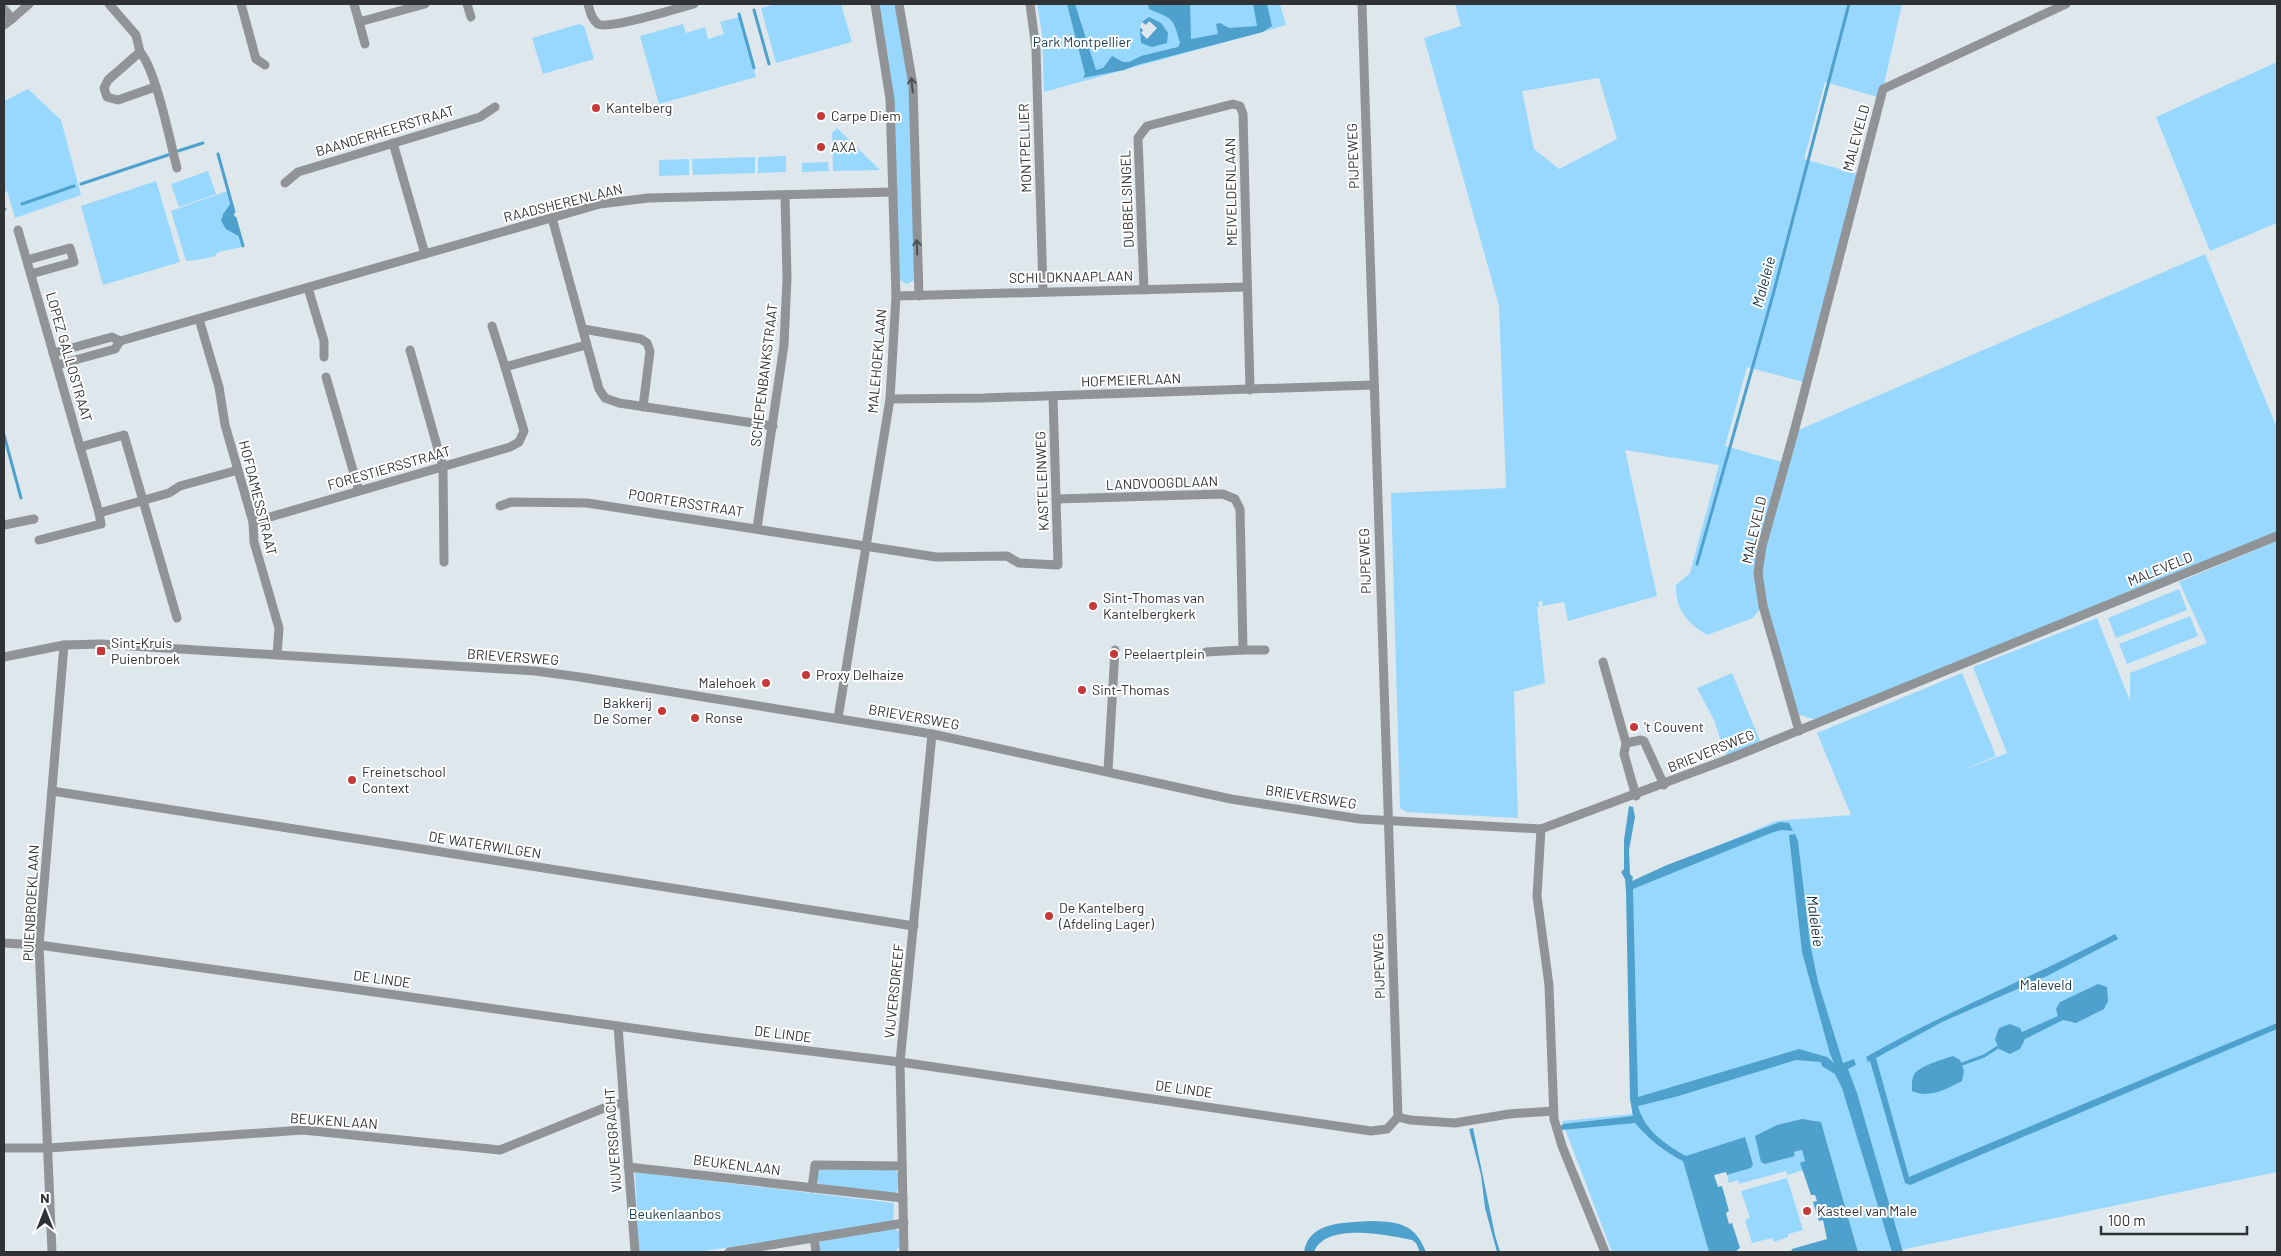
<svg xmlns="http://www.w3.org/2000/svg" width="2281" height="1256" font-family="Barlow,sans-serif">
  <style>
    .green { fill: #98d8fe; fill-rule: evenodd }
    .water { fill: #4fa1cd }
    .pier { fill: #dee7ec }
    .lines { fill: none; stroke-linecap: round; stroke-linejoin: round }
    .stream { stroke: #4fa1cd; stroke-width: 3 }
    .street { stroke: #919497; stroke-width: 9 }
    .oneway { stroke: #4c5052 }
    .poi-dot { fill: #c73839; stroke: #fff; stroke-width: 2 }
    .labels { text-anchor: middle; stroke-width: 4; stroke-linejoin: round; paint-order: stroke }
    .park-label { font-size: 14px; fill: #1a3d51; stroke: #fff }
    .poi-label { font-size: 14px; fill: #2f3335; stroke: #fff; text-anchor: start }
    .street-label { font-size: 14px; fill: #2f3335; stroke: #fff }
    .water-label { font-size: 15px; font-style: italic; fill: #113548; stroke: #fff }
  </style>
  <rect width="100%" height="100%" fill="#dee7ec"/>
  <g class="green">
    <path d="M776,4H841L852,42L776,63L761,8Z"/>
    <path d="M879,4H895C918,93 913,189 915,280L907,284L901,281L899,277L892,82Z"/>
    <path d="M1037,4H1280L1286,25L1044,92L1042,34Z"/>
    <path d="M1455,4H1902L1881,98L1825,82L1804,159L1861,175L1807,383L1747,367L1725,446L1785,463L1794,432L2205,254L2277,428V532L1816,720L1797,714L1762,606L1753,618L1707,635C1687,623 1675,609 1676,585L1690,573L1719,465L1625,450L1657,596L1568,621L1564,602L1542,606L1543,601L1538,602L1539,607H1537L1545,683L1514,692L1518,818L1406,812L1400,808L1391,493L1506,488L1499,306L1424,38L1461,26ZM1599,78L1617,139L1559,169L1534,149L1522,91Z"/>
    <path d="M739,17L756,77L659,104L640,36L683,24L686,33L705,27L708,39L724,34L720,22Z"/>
    <path d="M579,24L584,26L594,59L543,74L532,38Z"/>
    <path d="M2277,62V223L2210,251L2156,117Z"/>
    <path d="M28,89L61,120L81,195L15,218L7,191L4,192V101Z"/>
    <path d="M837,128L880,170L833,171L832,133Z"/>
    <path d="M786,156V172L758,173V157Z"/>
    <path d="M755,157V173L693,175L692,159Z"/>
    <path d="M689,159V175L659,176V160Z"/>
    <path d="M828,162L829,171L802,172V163Z"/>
    <path d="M208,171L216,194L179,207L171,184Z"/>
    <path d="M156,181L180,262L103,285L81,206Z"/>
    <path d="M227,191L242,247L218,252L215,256C205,259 196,260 186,261L171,211Z"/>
    <path d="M2277,541V1172L1891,1252H1858L1821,1122L1761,1162L1766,1164L1794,1156V1152L1802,1150L1805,1161L1801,1163L1804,1170L1787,1175L1786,1171L1739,1184L1738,1180L1729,1183L1727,1175L1751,1168L1683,1161L1709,1252H1612L1562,1121L1632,1114L1630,883L1776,821L1851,815L1817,733L1962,673L1996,756L1959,772L2007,753L1973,667L2097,618L2130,701V673L2207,643L2179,582Z"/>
    <path d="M2179,589L2187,610L2116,638L2108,618Z"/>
    <path d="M2190,616L2198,636L2127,664L2119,644Z"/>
    <path d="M1732,673L1761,743L1727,758L1714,720L1697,688Z"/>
    <path d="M821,1169H893L898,1173V1190L895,1193L821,1185L817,1182L816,1173Z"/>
    <path d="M635,1172L894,1203L893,1222L698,1252H639Z"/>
    <path d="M1787,1178L1803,1230L1788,1234V1237L1774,1242L1772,1238L1752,1243L1745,1220L1750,1218L1741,1191Z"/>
    <path d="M894,1228L899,1232L901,1246L894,1252H819L820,1241Z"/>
  </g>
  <g class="water">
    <path d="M1067,4H1075L1096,70L1103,68L1112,56L1123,62H1129L1141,56L1178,47L1180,43C1173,16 1172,19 1149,9L1148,4H1190L1191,39L1218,34L1216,24L1220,23L1229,28L1257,26L1253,4H1267L1272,26L1263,32L1137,65L1124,70L1083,78L1085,74Z"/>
    <path d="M1149,17L1161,23L1168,33L1167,43L1152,47L1141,43L1140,30L1142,22Z"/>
    <path d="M231,203L240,237L226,229L221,221L223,214Z"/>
    <path d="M1629,806L1633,807L1635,817L1629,850L1630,874L1633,877L1632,881L1667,865L1780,822L1789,823L1793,831L1782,830L1771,833L1633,889L1638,1097L1799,1049L1827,1057L1834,1063L1830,1054L1802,952L1789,835L1795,834L1798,841L1810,943L1818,982L1843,1063L1854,1059L1856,1065L1848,1069L1857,1093L1903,1252H1892L1842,1088L1835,1074L1822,1066L1821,1062L1796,1060L1675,1097L1638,1106C1644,1130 1666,1145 1686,1156L1745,1137L1753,1164L1751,1168L1727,1175L1726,1172L1714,1175L1718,1187L1722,1186L1729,1211L1726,1213L1729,1224L1732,1223L1740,1248L1737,1250V1252H1709L1683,1161C1663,1151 1649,1139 1635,1123L1562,1130L1560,1127L1563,1124L1633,1116L1630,1099L1626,891L1625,879L1621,872L1624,869V840Z"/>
    <path d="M2115,934L2118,939L2047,976L1942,1022L1876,1058L1909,1177L2277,1023V1029L1910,1185L1905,1183L1870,1061L1868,1062L1866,1057C1947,1011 2033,977 2115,934Z"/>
    <path d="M2098,984L2107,987L2108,1001L2104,1009L2076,1023L2063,1020L2025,1039L2020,1049L2010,1054L1999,1049L1995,1039L1999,1028L2010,1024L2020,1028L2022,1032L2058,1016L2056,1009L2060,1002Z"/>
    <path d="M1953,1056L1960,1060L1964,1071L1962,1081C1946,1089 1929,1099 1912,1091C1912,1085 1911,1077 1916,1072C1923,1065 1944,1059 1953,1056Z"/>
    <path d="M1802,1119L1821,1122L1858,1252H1791L1792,1249L1827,1239L1823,1220L1819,1221L1813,1202L1817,1201L1815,1195H1811L1800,1163L1805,1161L1802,1150L1794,1152L1795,1156L1765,1164L1761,1162L1755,1136L1777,1125Z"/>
    <path d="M1473,1128L1495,1235L1500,1252H1497L1485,1208L1481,1175L1469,1129Z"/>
    <path d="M1372,1221C1400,1222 1415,1224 1426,1252H1420L1416,1243L1412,1240C1390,1236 1326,1221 1314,1252H1304C1309,1220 1347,1223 1372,1221Z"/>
  </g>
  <path class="pier" d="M1149,21L1157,28L1147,39L1141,33L1143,30L1140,27L1142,22L1146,25Z"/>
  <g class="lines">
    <g class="stream">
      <path d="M754,10L769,64"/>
      <path d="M739,14L754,68"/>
      <path d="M178,151L203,143"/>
      <path d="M218,154L234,212"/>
      <path d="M81,184L168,155"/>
      <path d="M22,204L74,186"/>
      <path d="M4,210L5,209"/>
      <path d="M235,218L243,246"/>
      <path d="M4,435L21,498"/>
      <path d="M1697,564L1774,291L1849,4"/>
      <path d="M1962,1064L1984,1056L1998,1047"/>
    </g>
    <g class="street">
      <path d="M109,4L136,35L140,52"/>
      <path d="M241,4L256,59L265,65"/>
      <path d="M354,4L359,22"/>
      <path d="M467,4L471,17"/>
      <path d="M588,4C590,11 591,19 598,24C609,30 678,8 694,4"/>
      <path d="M899,4L913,85L919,296"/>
      <path d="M1030,4L1036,49L1043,291"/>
      <path d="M1362,4L1398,1117"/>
      <path d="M4,9L12,19L29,4"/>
      <path d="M4,25L12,19"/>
      <path d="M365,44L359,22L425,4"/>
      <path d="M155,87L118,100L107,97L104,88L108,80L140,52C156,70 170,141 177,168"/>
      <path d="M393,143L425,254"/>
      <path d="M285,183L298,172L480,117L495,107"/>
      <path d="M552,218L599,389L605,398L619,403L773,426"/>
      <path d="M18,230L99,513L169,493L180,486L238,470"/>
      <path d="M27,260L70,248L74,262L31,274"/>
      <path d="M308,288L324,341V357"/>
      <path d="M1144,290L1138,138L1147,126L1233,104L1240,106L1243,114L1250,390"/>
      <path d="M896,296L1247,287"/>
      <path d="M199,319L219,387L225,425L253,522L254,542L279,628L277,655"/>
      <path d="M492,326L505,367"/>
      <path d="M583,329L641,339L647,343L650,351L643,407"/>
      <path d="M410,350L443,467L444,562"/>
      <path d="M53,353L112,337L120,341L600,204L648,198L893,192"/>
      <path d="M57,365L115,349L120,341"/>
      <path d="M326,377L359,491"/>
      <path d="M890,399L983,398L1373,385"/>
      <path d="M80,447L124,435L177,618"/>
      <path d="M1056,499L1223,494L1235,499L1240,509L1243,650L1206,652"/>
      <path d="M500,506L511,502L587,503L936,557L1007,556L1019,563L1058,565L1053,396"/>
      <path d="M253,522L510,447L519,442L524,431L505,367L586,345"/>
      <path d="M4,525L34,519"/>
      <path d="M757,528L784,345L787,278L785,195"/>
      <path d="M39,540L101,524L99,513"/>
      <path d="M1243,650H1265"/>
      <path d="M4,657L64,645L101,644L535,671L580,677L932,734L1231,799L1276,806L1360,819L1541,829L1731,758L2277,536"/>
      <path d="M1603,662L1626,743"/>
      <path d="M838,718L890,399L896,296L890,99L875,4"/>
      <path d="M1799,731L1763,606L1758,573L1762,546L1794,432L1883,89L2066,4"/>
      <path d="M1108,771L1115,650"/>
      <path d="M52,791L914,926"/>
      <path d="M1636,796L1624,754L1626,743L1641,740L1644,741L1664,785"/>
      <path d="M1541,829L1537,896L1549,985L1554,1119L1562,1146L1605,1252"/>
      <path d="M4,943L39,945L703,1038L900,1062L1371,1131L1387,1129L1398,1117"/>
      <path d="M618,1026L635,1252"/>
      <path d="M1398,1117L1410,1120L1455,1123L1509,1114L1553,1111"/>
      <path d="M4,1148H49L303,1130L500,1150L609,1106L624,1103"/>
      <path d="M628,1167L903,1198"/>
      <path d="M812,1188L815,1165L902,1166"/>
      <path d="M814,1238L816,1252"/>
      <path d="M52,1252L39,945L64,645"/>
      <path d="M729,1252L904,1223"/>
      <path d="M904,1252L900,1062L932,734"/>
    </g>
  </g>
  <defs><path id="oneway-shaft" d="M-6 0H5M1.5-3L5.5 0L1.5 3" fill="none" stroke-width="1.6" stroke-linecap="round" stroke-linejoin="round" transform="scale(1.25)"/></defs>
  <g class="oneway">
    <use href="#oneway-shaft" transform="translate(912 85) rotate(-96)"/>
    <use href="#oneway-shaft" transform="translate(917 247) rotate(-92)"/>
  </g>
  <g class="poi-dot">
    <circle cx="596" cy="108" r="5"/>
    <circle cx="821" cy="116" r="5"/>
    <circle cx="821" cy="147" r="5"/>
    <circle cx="1093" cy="606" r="5"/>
    <rect x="96" y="646" width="10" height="10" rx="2.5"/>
    <circle cx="1114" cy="654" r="5"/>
    <circle cx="806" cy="675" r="5"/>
    <circle cx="766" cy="683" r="5"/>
    <circle cx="1082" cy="690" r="5"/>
    <circle cx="662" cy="711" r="5"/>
    <circle cx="695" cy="718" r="5"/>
    <circle cx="1634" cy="727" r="5"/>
    <circle cx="352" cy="780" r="5"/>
    <circle cx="1049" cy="916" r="5"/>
    <circle cx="1807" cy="1211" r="5"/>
  </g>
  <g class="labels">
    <g class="park-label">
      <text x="1082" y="47">Park Montpellier</text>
      <text x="2046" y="990">Maleveld</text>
      <text x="675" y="1219">Beukenlaanbos</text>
    </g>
    <g class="poi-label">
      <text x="606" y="113">Kantelberg</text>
      <text x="831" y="121">Carpe Diem</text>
      <text x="831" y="152">AXA</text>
      <text x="1103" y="603">Sint-Thomas van<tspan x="1103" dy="16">Kantelbergkerk</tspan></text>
      <text x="111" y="648">Sint-Kruis<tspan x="111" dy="16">Puienbroek</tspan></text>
      <text x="1124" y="659">Peelaertplein</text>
      <text x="816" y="680">Proxy Delhaize</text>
      <text x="756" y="688" text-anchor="end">Malehoek</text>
      <text x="1092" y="695">Sint-Thomas</text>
      <text x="652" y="708" text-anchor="end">Bakkerij<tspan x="652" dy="16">De Somer</tspan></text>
      <text x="705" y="723">Ronse</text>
      <text x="1644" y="732">'t Couvent</text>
      <text x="362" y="777">Freinetschool<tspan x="362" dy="16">Context</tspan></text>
      <text x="1059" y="913">De Kantelberg<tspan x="1059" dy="16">(Afdeling Lager)</tspan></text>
      <text x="1817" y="1216">Kasteel van Male</text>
    </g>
    <g class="street-label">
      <text transform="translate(385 131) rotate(-17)" y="5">BAANDERHEERSTRAAT</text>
      <text transform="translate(1856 138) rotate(-75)" y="5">MALEVELD</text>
      <text transform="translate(1025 148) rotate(-92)" y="5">MONTPELLIER</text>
      <text transform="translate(1353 156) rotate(-92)" y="5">PIJPEWEG</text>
      <text transform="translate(1231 192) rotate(-91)" y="5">MEIVELDENLAAN</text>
      <text transform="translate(1127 199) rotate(-92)" y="5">DUBBELSINGEL</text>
      <text transform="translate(563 203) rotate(-14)" y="5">RAADSHERENLAAN</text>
      <text transform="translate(1071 277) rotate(-1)" y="5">SCHILDKNAAPLAAN</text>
      <text transform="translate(69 357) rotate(74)" y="5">LOPEZ GALLOSTRAAT</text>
      <text transform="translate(877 361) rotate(-85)" y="5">MALEHOEKLAAN</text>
      <text transform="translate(764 375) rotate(-83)" y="5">SCHEPENBANKSTRAAT</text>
      <text transform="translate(1131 380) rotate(-2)" y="5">HOFMEIERLAAN</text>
      <text transform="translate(389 468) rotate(-16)" y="5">FORESTIERSSTRAAT</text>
      <text transform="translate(1042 481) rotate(-92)" y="5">KASTELEINWEG</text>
      <text transform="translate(1162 483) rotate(-2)" y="5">LANDVOOGDLAAN</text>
      <text transform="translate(258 498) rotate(76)" y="5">HOFDAMESSTRAAT</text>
      <text transform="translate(686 503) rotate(9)" y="5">POORTERSSTRAAT</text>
      <text transform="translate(1754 530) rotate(-77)" y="5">MALEVELD</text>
      <text transform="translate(1365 561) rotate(-92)" y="5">PIJPEWEG</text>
      <text transform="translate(2160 569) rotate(-22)" y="5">MALEVELD</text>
      <text transform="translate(513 657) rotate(4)" y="5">BRIEVERSWEG</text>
      <text transform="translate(914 717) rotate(10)" y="5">BRIEVERSWEG</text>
      <text transform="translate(1711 751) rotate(-22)" y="5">BRIEVERSWEG</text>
      <text transform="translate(1311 797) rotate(9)" y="5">BRIEVERSWEG</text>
      <text transform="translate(485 845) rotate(9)" y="5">DE WATERWILGEN</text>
      <text transform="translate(31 903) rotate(-87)" y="5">PUIENBROEKLAAN</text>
      <text transform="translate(1379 966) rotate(-92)" y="5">PIJPEWEG</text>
      <text transform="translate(382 979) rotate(8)" y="5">DE LINDE</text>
      <text transform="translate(894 991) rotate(-84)" y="5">VIJVERSDREEF</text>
      <text transform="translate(783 1034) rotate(7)" y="5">DE LINDE</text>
      <text transform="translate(1184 1089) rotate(8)" y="5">DE LINDE</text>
      <text transform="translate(334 1121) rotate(4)" y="5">BEUKENLAAN</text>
      <text transform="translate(613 1140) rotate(-94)" y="5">VIJVERSGRACHT</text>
      <text transform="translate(737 1165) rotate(7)" y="5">BEUKENLAAN</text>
    </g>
    <g class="water-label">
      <text transform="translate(1764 282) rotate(-75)" y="5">Maleleie</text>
      <text transform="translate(1815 921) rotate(82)" y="5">Maleleie</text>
    </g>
  </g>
  <rect width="2281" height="1256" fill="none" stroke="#2f3335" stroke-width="10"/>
  <g transform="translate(45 1211)" stroke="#ffffff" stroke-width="4" paint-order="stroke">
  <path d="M0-4L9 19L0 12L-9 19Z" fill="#2f3335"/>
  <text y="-8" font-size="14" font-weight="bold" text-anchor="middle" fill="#2f3335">N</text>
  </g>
  <path d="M2101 1226v8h146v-8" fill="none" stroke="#2f3335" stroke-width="2.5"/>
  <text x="2108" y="1226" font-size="15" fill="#2f3335" stroke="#ffffff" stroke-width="4" paint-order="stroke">100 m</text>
</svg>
